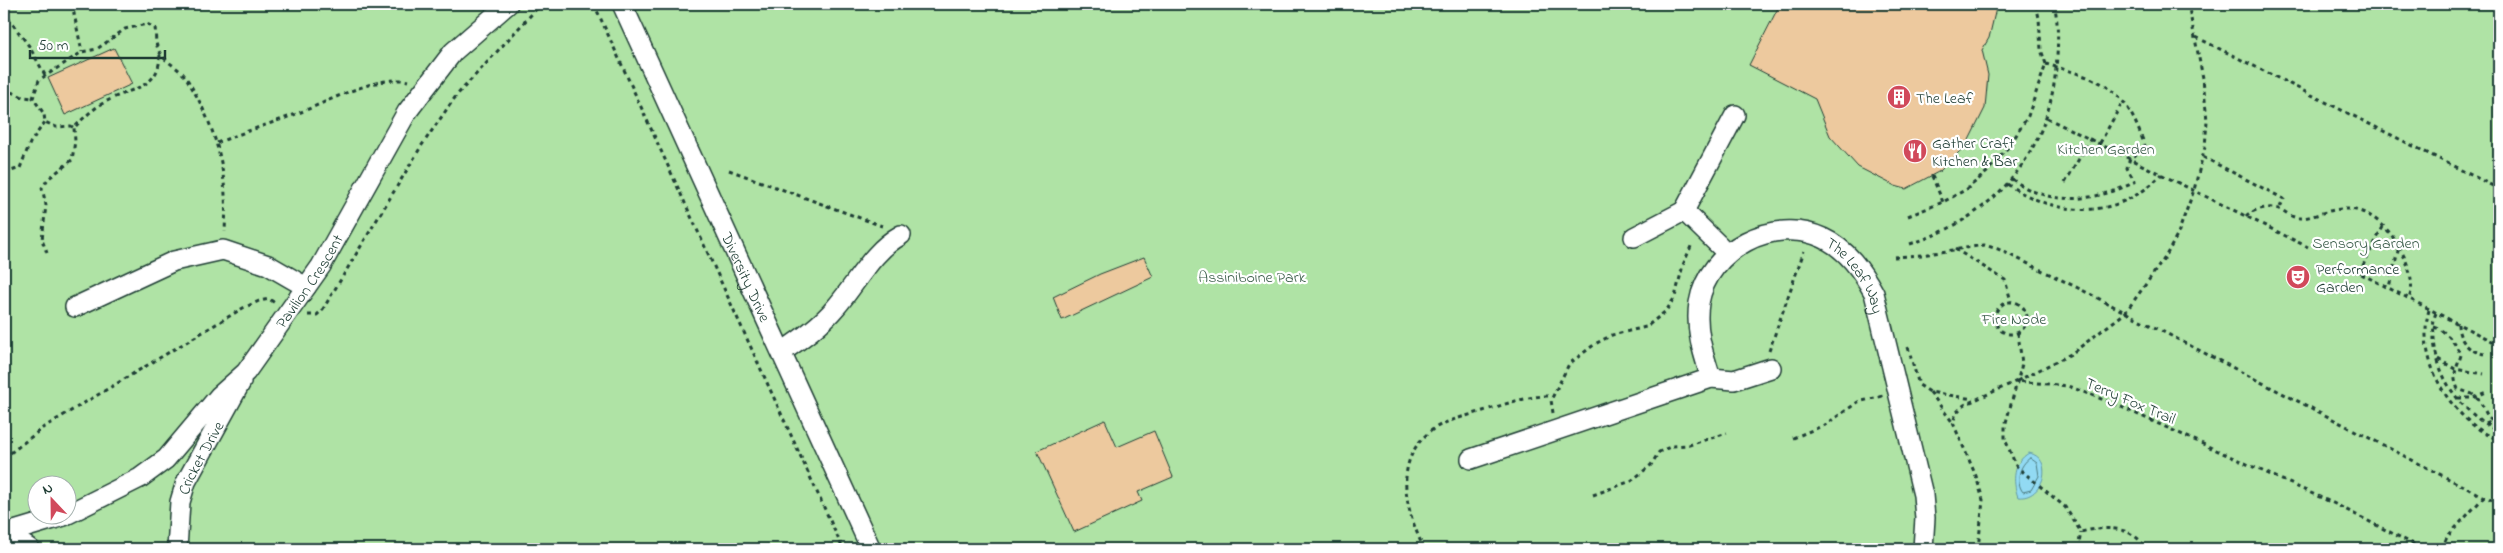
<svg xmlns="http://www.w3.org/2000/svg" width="2503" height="553" font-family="'Indie Flower',sans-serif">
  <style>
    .green { fill: #afe3a5; stroke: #67906c; fill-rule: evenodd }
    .water { fill: #92daf3; stroke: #649ba7 }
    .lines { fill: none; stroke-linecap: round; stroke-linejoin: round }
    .shore { stroke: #4d7c80; stroke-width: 1 }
    .building { fill: #edc99e; stroke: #1f3d34 }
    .minor-casing { stroke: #1f3d34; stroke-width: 22 }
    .path { stroke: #1f3d34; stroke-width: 3; stroke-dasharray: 4 4; stroke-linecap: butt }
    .minor { stroke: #fff; stroke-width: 19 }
    .labels { text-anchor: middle; stroke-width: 4.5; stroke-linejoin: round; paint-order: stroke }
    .poi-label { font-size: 16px; fill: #1f3d34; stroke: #fff; text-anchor: start }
    .park-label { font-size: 16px; fill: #3c5e4b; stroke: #fff }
    .street-label { font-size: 16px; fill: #1f3d34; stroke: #fff }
  </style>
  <rect width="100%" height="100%" fill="#fff"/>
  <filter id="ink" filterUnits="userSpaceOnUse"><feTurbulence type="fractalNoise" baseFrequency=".02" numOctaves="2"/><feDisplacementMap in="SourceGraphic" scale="10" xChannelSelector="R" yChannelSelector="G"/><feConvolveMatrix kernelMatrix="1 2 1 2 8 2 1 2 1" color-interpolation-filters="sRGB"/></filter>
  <g filter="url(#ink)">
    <path class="green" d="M4,4H2499V549H4ZM38,486H68V516H38Z"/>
    <path class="water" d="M2029,453C2055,458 2044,500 2018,497C2012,481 2013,462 2029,453Z"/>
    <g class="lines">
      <path class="shore" d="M2030,458L2037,463L2039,476L2031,490L2023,492C2015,482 2019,465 2030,458Z"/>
    </g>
    <g class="building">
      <path d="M1780,4H1997L1989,38L1982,50L1988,75L1985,108L1967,144L1940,171L1906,189L1895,186L1858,167L1830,136L1815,99L1749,65Z"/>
      <path d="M114,48L132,84L65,115L48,78Z"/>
      <path d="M1144,257L1153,277L1062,320L1053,297L1100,274Z"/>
      <path d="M1105,420L1117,447L1154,431L1173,477L1138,492L1142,501L1074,532L1037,451Z"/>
    </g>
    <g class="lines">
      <g class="minor-casing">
        <g id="minor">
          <path id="s1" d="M622,4L871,549"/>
          <path d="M1634,237L1684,211"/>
          <path d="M1727,253L1684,211L1735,115"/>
          <path d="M75,307L174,261L223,250L268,265L306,287"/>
          <path d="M782,352C801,339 821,325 836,307C857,283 872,251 901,235"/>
          <path id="s2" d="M1711,378C1703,353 1695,330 1699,303C1708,249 1774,215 1823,238C1847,249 1862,271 1874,293L1923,495L1925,518L1923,549"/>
          <path d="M1471,459L1711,378L1734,380L1771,368"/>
          <path id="s3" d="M68,514L140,478L166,459L219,396L246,372L321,266L407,112L453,52L508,4"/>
          <path d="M7,533L30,549"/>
          <path d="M4,534L64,516"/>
          <path id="s4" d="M177,549L180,502L186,482L241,382"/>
        </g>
      </g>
      <g class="path">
        <path d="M72,4L82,52"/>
        <path d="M594,4L843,549"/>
        <path d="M8,18L29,46L45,75"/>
        <path d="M2196,37L2499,189"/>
        <path d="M160,55C159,88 134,87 111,99C96,106 85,116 74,128L71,126L56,127L45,122L44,114L33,98L39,80L82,52L97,49L125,29L147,24L155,28C156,34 155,41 157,46C161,62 179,66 187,79C218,131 228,172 225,232"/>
        <path d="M4,89L23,97L33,98"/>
        <path d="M2047,118L2308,247"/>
        <path d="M217,143C243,132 270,124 296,114C326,103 377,74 408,81"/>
        <path d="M2100,143L2123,101"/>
        <path d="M2203,157L2284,199L2279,209"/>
        <path d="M5,169L11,171L20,168L30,143L45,122"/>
        <path d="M729,170L882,226"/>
        <path d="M1932,176L1943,202"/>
        <path d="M2012,179C2049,207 2095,202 2135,182L2127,168L2130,158L2146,149C2124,85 2107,82 2046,64"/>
        <path d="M2065,183L2091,138"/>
        <path d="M2007,184C2058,218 2118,221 2162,174"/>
        <path d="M1908,216L1943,202L1967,189L1987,172L2010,145L2028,116L2046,64L2041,50L2039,18L2036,4"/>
        <path d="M2246,216C2253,209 2269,206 2279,209C2287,212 2291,218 2300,218C2311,218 2322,212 2334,210C2363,204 2386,223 2399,247L2389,287"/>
        <path d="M1910,244C1993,218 2048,156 2056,68C2058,48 2059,24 2054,4"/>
        <path d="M2399,247C2407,260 2416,284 2409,298"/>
        <path d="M1955,249L2005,280L2011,301"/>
        <path d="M47,253L42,240L46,205L42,188L48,179L72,160L75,141L74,128"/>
        <path d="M1894,257L1922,255L1984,245L1998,249L2082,290L2484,497L2499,502"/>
        <path d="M2340,263L2499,345"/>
        <path d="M2359,273L2384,225"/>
        <circle cx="2011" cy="318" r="16"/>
        <path d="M2429,310C2415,360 2451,421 2499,440"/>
        <path d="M2436,313C2432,321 2434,331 2434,340C2438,382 2463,413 2499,432"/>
        <path d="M308,315H317L323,309L422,145L456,96L541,4"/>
        <path d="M2458,324C2458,340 2469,352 2485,354"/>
        <path d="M2434,327C2447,331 2455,343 2461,355C2457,369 2451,374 2458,389L2472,394L2480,401L2489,419L2499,423"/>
        <path d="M2018,333L2022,364L2005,426V439L2016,466L2065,507L2081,532C2104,526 2133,525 2146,549"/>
        <path d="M1908,347L1919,385L1930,392L1973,399"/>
        <path d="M1769,351L1804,251"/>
        <path d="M2438,359L2455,369L2484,374"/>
        <path d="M2017,381L2071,354L2125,313L2164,259L2177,236L2194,190L2205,147L2207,121L2203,78L2188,4"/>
        <path d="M1930,392L1953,423"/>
        <path d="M2458,398H2473L2486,392"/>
        <path d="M1553,413L1551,400L1569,364L1595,344L1612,335L1646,327L1666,311L1675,297L1683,265L1692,244"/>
        <path d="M2485,424L2499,418"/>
        <path d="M1793,438L1825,425L1858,402L1883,396"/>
        <path d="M4,458L44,427L243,308L259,301L269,299L275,303"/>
        <path d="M1593,495L1631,481L1651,465L1659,452L1672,446L1689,445L1727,433"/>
        <path d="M1424,549C1406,510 1391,461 1432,430C1446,420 1467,416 1483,411C1506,404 1529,395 1553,396"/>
        <path d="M1978,549L1983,500L1976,476L1953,423L1956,413L1964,405L2017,381L2068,386L2117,405L2335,504L2423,549"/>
        <path d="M2078,549L2081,532"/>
        <path d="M2442,549L2447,537L2484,497"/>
      </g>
      <use href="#minor" class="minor"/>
    </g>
  </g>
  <defs>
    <g id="building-disc" transform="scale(1.25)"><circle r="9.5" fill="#d1495b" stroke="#fff"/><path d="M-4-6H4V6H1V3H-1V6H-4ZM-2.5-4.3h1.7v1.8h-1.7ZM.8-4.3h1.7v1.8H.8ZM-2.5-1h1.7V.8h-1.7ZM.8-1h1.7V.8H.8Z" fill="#fff"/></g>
    <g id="restaurant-disc" transform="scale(1.25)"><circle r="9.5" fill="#d1495b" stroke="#fff"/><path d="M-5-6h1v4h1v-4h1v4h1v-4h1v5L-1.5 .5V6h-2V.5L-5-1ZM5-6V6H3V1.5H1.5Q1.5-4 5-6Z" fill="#fff"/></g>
    <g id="theatre-disc" transform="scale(1.25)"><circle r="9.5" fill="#d1495b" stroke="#fff"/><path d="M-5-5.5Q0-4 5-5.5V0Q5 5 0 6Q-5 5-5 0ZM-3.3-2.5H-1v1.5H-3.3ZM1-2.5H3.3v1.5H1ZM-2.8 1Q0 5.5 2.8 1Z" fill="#fff"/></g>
  </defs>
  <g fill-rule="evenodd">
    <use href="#building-disc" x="1899" y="97"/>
    <use href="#restaurant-disc" x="1915" y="151"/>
    <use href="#theatre-disc" x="2298" y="277"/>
  </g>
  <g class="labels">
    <g class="poi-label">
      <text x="1916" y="103">The Leaf</text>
      <text x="1932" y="148">Gather Craft<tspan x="1932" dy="18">Kitchen &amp; Bar</tspan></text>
      <text x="2316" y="274">Performance<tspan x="2316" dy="18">Garden</tspan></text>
    </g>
    <g class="park-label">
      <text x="2106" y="154">Kitchen Garden</text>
      <text x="2366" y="248">Sensory Garden</text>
      <text x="1252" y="282">Assiniboine Park</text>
      <text x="2014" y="324">Fire Node</text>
    </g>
    <g class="street-label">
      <text dy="6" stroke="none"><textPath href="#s1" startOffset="300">Diversity Drive</textPath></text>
      <text dy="6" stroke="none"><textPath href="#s2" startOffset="288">The Leaf Way</textPath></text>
      <text dy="6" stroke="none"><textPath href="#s3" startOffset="342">Pavilion Crescent</textPath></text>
      <text transform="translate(2131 400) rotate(23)" y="6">Terry Fox Trail</text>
      <text dy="6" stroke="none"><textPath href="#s4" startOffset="96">Cricket Drive</textPath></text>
    </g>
  </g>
  <rect width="2503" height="553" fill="none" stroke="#fff" stroke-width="20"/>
  <rect x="10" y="10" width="2483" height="533" fill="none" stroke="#1f3d34" stroke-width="2" filter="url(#ink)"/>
  <g transform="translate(52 500) rotate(338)"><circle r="24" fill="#ffffff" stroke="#a5b1ae"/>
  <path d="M0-4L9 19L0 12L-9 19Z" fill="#d1495b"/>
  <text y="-8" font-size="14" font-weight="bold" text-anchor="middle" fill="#1f3d34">N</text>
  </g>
  <path d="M30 50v8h135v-8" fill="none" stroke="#1f3d34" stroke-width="2.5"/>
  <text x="38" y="50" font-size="15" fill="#1f3d34" stroke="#ffffff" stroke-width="4" paint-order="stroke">50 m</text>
</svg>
